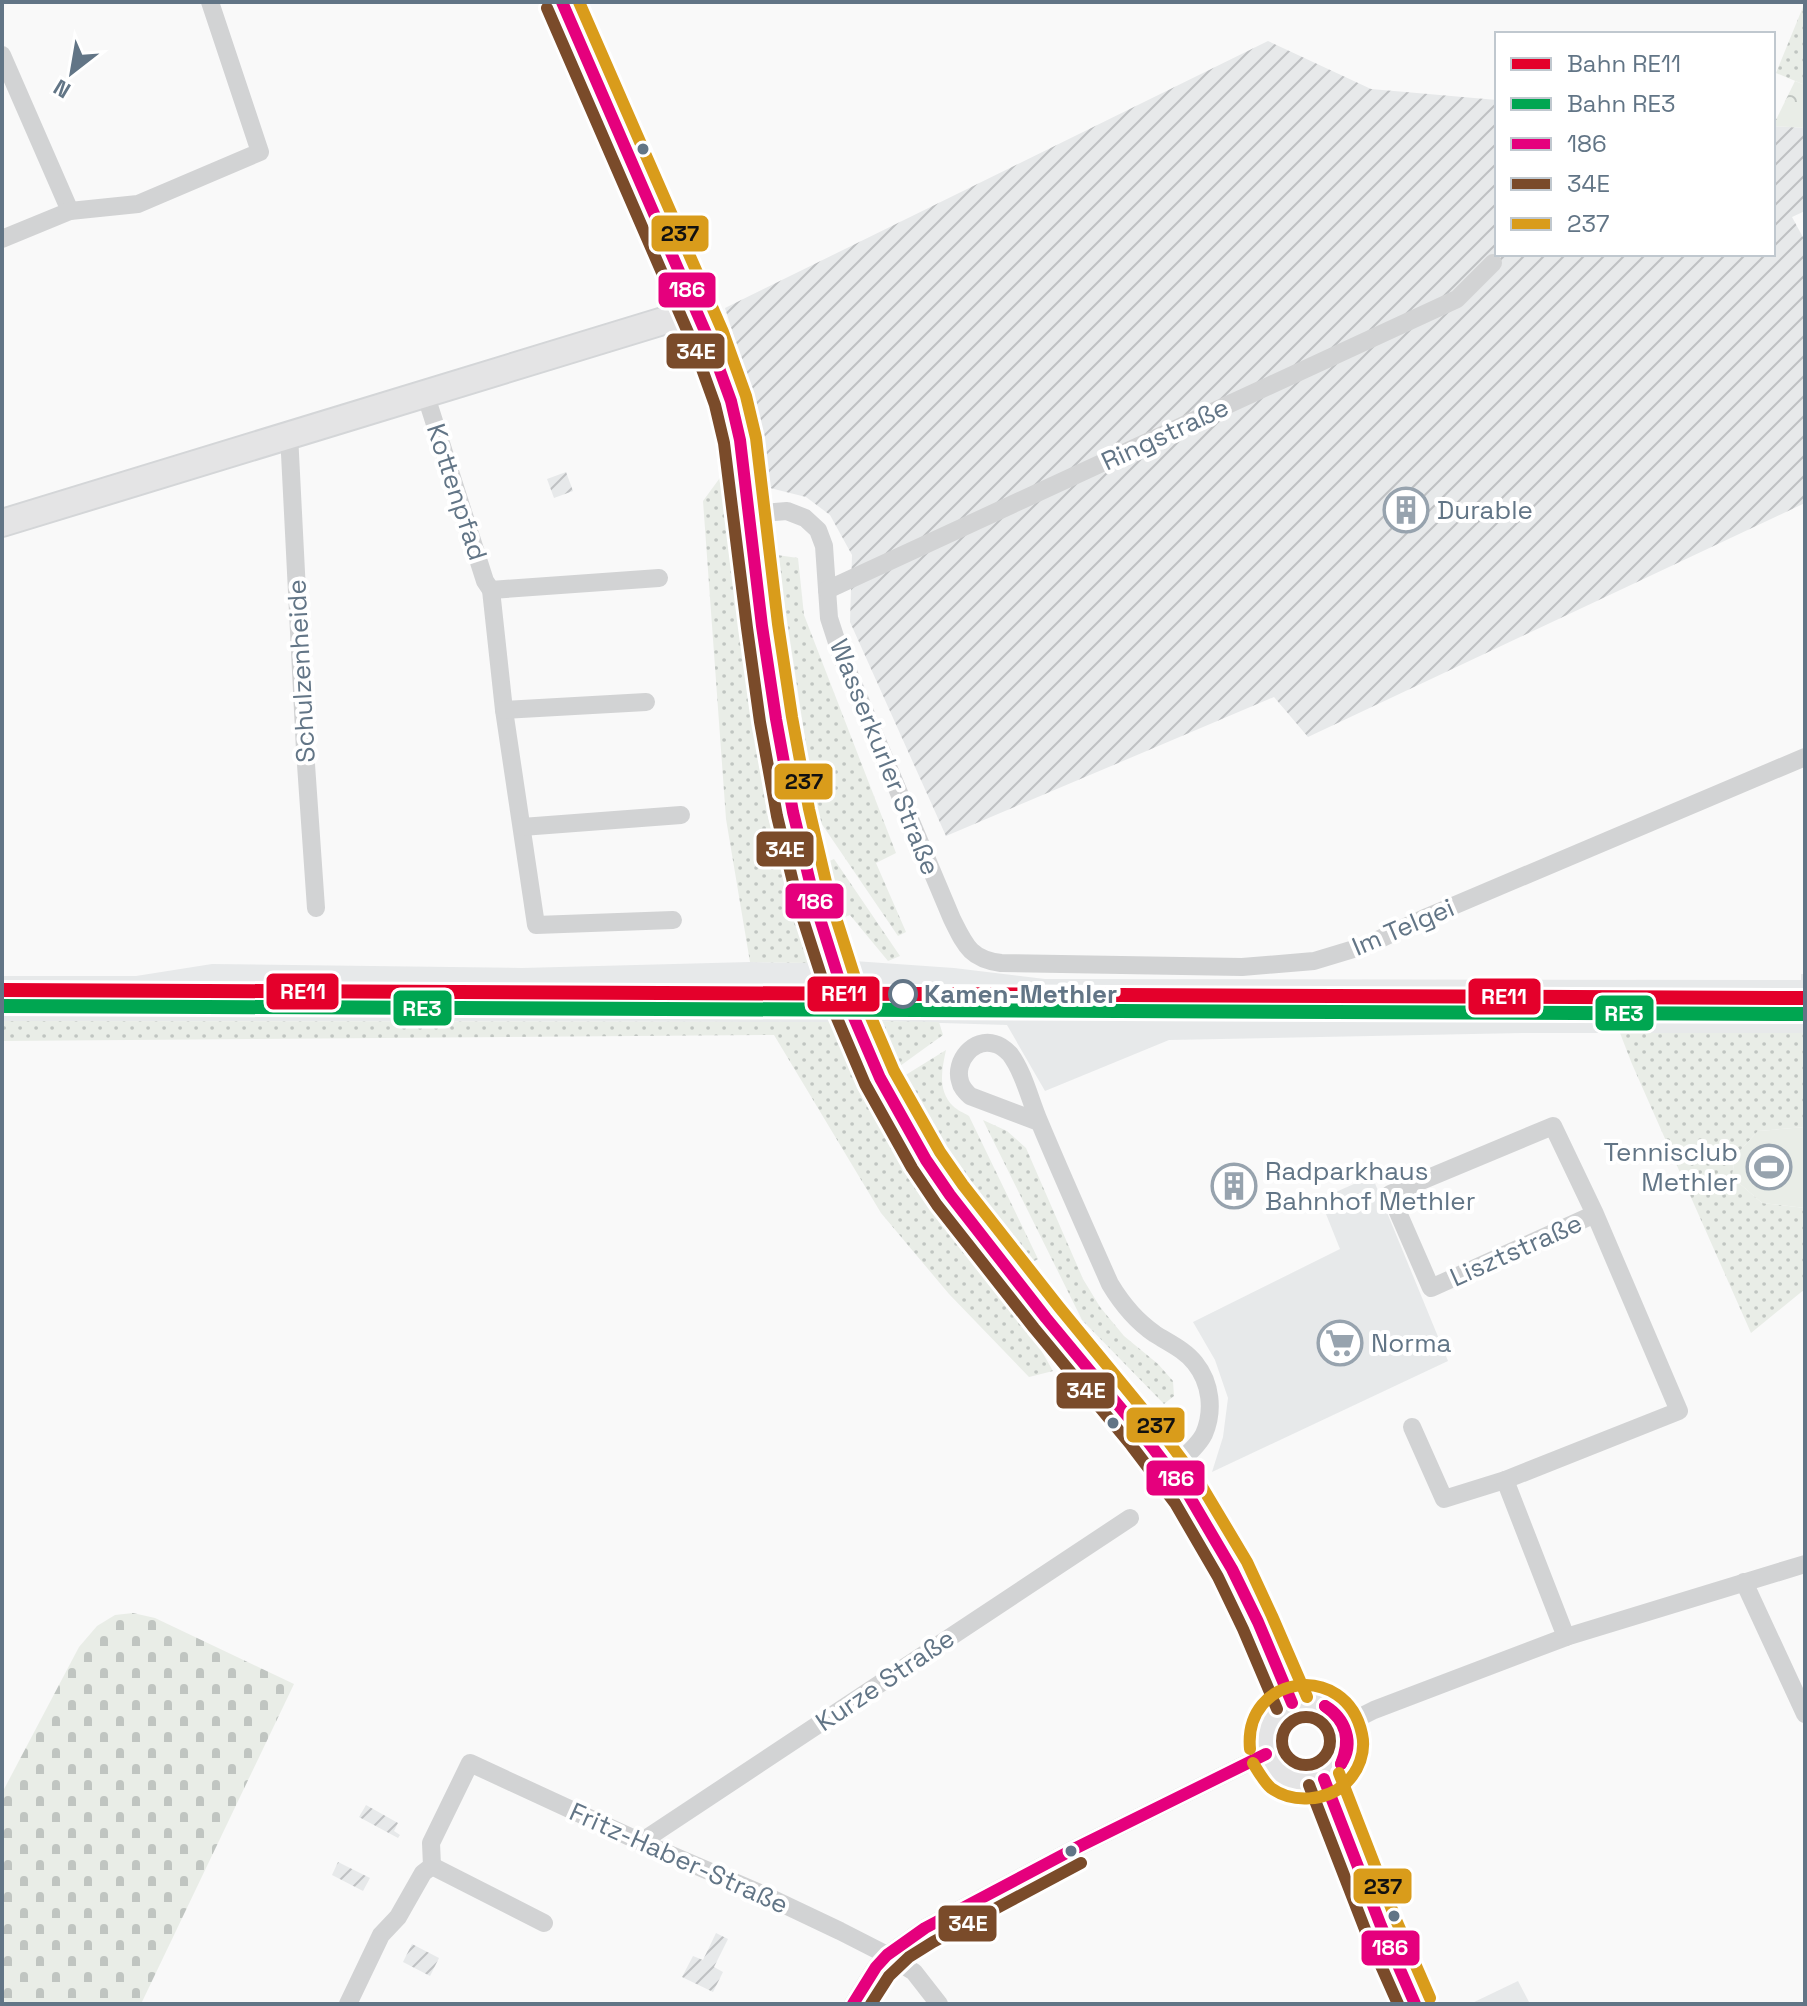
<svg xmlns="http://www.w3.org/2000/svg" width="1807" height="2006" font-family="'Space Grotesk',sans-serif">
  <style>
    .built { fill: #e7e9ea }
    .industrial { fill: url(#industrial-furrows) }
    .grass { fill: url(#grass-dots) }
    .forest { fill: url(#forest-crowns) }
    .cemetery { fill: url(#cemetery-stones) }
    .park { fill: #e9ede7 }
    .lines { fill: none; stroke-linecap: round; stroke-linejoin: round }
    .secondary-casing { stroke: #d4d6d8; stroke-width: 30 }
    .street { stroke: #d2d3d4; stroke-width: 18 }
    .secondary { stroke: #e4e4e5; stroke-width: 26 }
    .bus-1-casing { stroke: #fff; stroke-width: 18 }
    .bus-2-casing { stroke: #fff; stroke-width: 18 }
    .bus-3-casing { stroke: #fff; stroke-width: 18 }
    .bus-1 { stroke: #e5007d; stroke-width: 12 }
    .bus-2 { stroke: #7a4b2a; stroke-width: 12 }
    .bus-3 { stroke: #d99c1b; stroke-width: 12 }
    .rail-1-casing { stroke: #fff; stroke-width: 20 }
    .rail-2-casing { stroke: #fff; stroke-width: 20 }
    .rail-1 { stroke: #e4002b; stroke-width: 14 }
    .rail-2 { stroke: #00a651; stroke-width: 14 }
    .bus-dot { fill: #627586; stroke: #fff; stroke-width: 3 }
    .stop-dot { fill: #fff; stroke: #627586; stroke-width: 4 }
    .labels { text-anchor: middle; stroke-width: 8; stroke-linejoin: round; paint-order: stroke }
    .street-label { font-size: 26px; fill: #627586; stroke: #fff }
    .poi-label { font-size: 26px; fill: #627586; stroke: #fff; text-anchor: start }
    .stop-label { font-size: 26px; font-weight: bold; fill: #627586; stroke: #fff; text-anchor: start }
    .line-badge { stroke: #fff; stroke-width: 3 }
    .badge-label { font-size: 22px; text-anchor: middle; font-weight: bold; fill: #fff }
    .pale-badge-label { font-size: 22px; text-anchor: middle; font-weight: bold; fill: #111 }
  </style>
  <defs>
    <pattern id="industrial-furrows" width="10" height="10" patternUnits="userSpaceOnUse" patternTransform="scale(2)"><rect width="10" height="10" fill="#e7e9ea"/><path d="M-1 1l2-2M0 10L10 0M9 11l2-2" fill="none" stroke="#bfc1c3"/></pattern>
    <pattern id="grass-dots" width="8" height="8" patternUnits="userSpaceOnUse" patternTransform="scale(2)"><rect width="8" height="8" fill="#e9ede7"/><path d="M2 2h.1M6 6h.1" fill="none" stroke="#c0c5c1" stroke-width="1.8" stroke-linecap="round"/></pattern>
    <pattern id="forest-crowns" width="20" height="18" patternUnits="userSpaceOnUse" patternTransform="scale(2)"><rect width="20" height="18" fill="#e9ede7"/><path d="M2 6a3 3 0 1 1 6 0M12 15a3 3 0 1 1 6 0" fill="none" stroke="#c0c5c1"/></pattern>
    <pattern id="cemetery-stones" width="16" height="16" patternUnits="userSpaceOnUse" patternTransform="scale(2)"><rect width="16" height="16" fill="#e9ede7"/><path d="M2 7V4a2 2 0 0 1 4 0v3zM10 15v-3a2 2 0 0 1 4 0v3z" fill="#c0c5c1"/></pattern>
  </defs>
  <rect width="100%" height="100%" fill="#f9f9f9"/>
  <g class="built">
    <path d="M854,961L954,968L1045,979L1801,980V974H1805V1033H1523L1169,1040L1045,1091L1007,1025L877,1021Z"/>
    <path d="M750,962L808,963L830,1022L2,1021V976H136L212,964L522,968Z"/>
    <path d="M1372,1176L1448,1361L1212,1472L1223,1437L1228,1398L1215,1360L1193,1322L1340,1249L1320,1199Z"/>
    <path d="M1518,1981L1530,2004H1470Z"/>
  </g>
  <g class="industrial">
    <path d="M1268,41L1371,89L1497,100V254H1773V126L1805,128V211L1792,217L1805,241V503L1308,737L1274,697L946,836L850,622L852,555L830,515L806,497L766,487L755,404L725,308Z"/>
    <path d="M566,472L573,491L554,498L547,479Z"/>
    <path d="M366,1805L398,1823L394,1831L400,1835L398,1838L359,1817Z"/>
    <path d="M338,1862L370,1878L363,1891L332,1875Z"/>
    <path d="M716,1933L728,1939L714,1967L723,1972L713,1992L682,1977L693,1956L703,1960Z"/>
    <path d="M412,1944L439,1958L430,1976L403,1962Z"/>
  </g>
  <g class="grass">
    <path d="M1805,2V85L1776,73Z"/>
    <path d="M722,475L735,595L767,813L808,963L750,962L726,819L703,501Z"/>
    <path d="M777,555L798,558L804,615L896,853L876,863L906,932L898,936L817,817Z"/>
    <path d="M834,859L900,956L888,961L850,915L842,918L827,862Z"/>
    <path d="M2,1021L830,1022L874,1117L926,1203L1037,1343L1053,1371L1029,1377L949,1294L881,1213L774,1035L2,1041Z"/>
    <path d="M877,1021L939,1022L943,1035L900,1066L895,1060Z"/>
    <path d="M1620,1033H1805V1127L1758,1131L1735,1156L1732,1177L1762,1203L1805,1208V1289L1751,1333L1632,1064Z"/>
    <path d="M946,1050C942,1069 937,1090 953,1106C957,1110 964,1113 969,1116L1038,1259L1031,1263L963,1176L926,1118L904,1076Z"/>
    <path d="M983,1120L1007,1131L1026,1148L1083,1279L1100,1307L1124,1336L1158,1364L1173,1381L1174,1396L1164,1404L1082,1320Z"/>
  </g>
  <path class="forest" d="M1795,81L1805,85V128L1773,126Z"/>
  <path class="cemetery" d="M133,1613L155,1618L294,1684L141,2004H2V1793L79,1647L97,1626L115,1615Z"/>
  <path class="park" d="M1805,1127V1208L1762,1203L1732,1177L1735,1156L1758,1131Z"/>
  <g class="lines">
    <g class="secondary-casing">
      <g id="secondary">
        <path d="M562,2L708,338C723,374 733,402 740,440C770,685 789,947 926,1160C946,1192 970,1221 994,1251C1017,1280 1040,1311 1064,1339C1106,1390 1150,1440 1188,1494C1232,1558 1262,1631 1292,1703"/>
        <path d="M2,523L696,311"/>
        <circle cx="1306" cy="1742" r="41"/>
        <path d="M1324,1779L1381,1926L1415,2004"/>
      </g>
    </g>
    <g class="street">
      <path d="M2,55L70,211"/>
      <path d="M2,239L70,211L138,204L260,152L210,2"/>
      <path d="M425,393L485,581L491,590L504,710L536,925L673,920"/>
      <path d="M289,434L305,750L316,908"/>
      <path d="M749,514L787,511L805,518L818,530L824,546L829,618L841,655L952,919C965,945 970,959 1001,963L1242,967L1314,961L1367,945L1427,917L1805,757"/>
      <path d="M491,590L659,578"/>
      <path d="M827,590L1457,299L1493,263"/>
      <path d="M504,710L646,702"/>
      <path d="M522,827L681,815"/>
      <path d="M1039,1122L970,1096C965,1091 961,1087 960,1081C954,1061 974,1037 995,1044C1000,1045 1006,1050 1010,1054C1024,1073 1030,1100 1039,1121C1062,1176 1086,1230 1110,1284C1122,1304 1136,1321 1155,1334C1169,1343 1185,1350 1195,1363C1211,1383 1214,1411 1204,1434C1197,1448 1181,1459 1170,1470"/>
      <path d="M1412,1427L1444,1499L1505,1480"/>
      <path d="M1744,1582L1805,1714"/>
      <path d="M1566,1637L1505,1480L1679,1411L1595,1214L1553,1126L1390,1194L1431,1288L1595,1214"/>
      <path d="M1344,1725L1374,1710L1566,1637L1805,1564"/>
      <path d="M641,1842L1130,1518"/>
      <path d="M432,1866L544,1923"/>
      <path d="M348,2004L381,1935L398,1917L423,1873L432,1866L431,1843L470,1763L641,1842L762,1894L840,1931L887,1955L914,1972L939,2004"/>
      <path d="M853,2004L876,1967L887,1955L925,1928L1074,1849L1266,1754"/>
    </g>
    <use href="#secondary" class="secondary"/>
    <g class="bus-1-casing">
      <g id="bus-1">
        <path d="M562,2L708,338L731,401L740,440L762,626L776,719L793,812L815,903L843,992L880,1078L926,1160L950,1195L1046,1318L1143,1435L1188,1494L1232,1569L1258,1622L1292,1703"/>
        <path d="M1325,1706C1345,1718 1355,1743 1341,1764"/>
        <path d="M1325,1706C1347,1722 1351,1739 1341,1764"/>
        <path d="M1324,1779L1381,1926L1415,2004"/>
        <path d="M853,2004L876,1967L887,1955L925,1928L1074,1849L1266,1754"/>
      </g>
    </g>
    <g class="bus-2-casing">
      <g id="bus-2">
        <path d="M547,8L693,344L715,405L724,443L747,628L760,722L777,816L799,907L828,997L865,1084L912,1168L937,1205L1034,1328L1131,1445L1175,1503L1218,1577L1243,1629L1277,1709"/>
        <circle cx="1306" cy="1741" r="24"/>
        <path d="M1309,1785L1366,1932L1398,2004"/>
        <path d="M871,2004L889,1976L909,1957L933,1942L1081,1863"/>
      </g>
    </g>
    <g class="bus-3-casing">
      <g id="bus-3">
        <path d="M579,2L723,332L746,396L756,438L778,624L792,717L809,809L830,899L858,987L894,1071L940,1152L963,1185L1059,1307L1156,1425L1201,1485L1247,1562L1272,1616L1307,1697"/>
        <path d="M1250,1749C1243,1674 1346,1660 1362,1734C1366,1752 1359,1771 1345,1784C1326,1801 1293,1804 1271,1788C1264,1782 1258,1771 1253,1763"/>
        <path d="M1339,1773L1396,1920L1430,1998"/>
      </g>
    </g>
    <use href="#bus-1" class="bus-1"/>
    <use href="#bus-2" class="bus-2"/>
    <use href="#bus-3" class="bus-3"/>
    <g class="rail-1-casing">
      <path id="rail-1" d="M2,990L1805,998"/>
    </g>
    <g class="rail-2-casing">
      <path id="rail-2" d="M2,1006L1805,1014"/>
    </g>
    <use href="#rail-1" class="rail-1"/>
    <use href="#rail-2" class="rail-2"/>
  </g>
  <defs>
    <g id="building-ring" transform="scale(2.3)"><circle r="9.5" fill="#fff" stroke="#97a3ae" stroke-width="1.5"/><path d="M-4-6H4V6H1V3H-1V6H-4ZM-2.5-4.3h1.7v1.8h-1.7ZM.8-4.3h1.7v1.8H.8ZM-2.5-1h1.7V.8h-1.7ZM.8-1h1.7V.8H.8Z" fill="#97a3ae"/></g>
    <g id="stadium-ring" transform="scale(2.3)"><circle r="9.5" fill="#fff" stroke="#97a3ae" stroke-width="1.5"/><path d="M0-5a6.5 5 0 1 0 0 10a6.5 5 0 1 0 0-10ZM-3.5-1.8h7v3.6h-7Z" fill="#97a3ae"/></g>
    <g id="supermarket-ring" transform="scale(2.3)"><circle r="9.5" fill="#fff" stroke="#97a3ae" stroke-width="1.5"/><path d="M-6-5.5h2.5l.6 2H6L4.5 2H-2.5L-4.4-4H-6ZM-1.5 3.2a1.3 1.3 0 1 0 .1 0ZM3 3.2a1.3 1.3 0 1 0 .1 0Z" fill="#97a3ae"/></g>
  </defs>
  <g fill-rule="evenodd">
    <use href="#building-ring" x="1406" y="510"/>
    <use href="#stadium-ring" x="1769" y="1167"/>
    <use href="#building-ring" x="1234" y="1186"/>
    <use href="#supermarket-ring" x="1340" y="1343"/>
  </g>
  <g class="bus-dot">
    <circle cx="643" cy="149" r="7"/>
    <circle cx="1113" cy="1423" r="7"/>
    <circle cx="1071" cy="1851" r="7"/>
    <circle cx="1394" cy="1916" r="7"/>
  </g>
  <circle class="stop-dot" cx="903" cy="994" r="13"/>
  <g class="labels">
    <g class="street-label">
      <text transform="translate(1165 434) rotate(-25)" y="9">Ringstraße</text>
      <text transform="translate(457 492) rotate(72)" y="9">Kottenpfad</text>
      <text transform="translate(301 671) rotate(-93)" y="9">Schulzenheide</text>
      <text transform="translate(885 757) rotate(68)" y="9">Wasserkurler Straße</text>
      <text transform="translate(1403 927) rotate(-23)" y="9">Im Telgei</text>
      <text transform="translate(1516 1250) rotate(-24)" y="9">Lisztstraße</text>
      <text transform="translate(885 1680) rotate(-34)" y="9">Kurze Straße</text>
      <text transform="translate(679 1858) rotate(24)" y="9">Fritz-Haber-Straße</text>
    </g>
    <g class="poi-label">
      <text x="1437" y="519">Durable</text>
      <text x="1738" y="1161" text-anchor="end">Tennisclub<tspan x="1738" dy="30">Methler</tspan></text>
      <text x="1265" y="1180">Radparkhaus<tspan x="1265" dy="30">Bahnhof Methler</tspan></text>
      <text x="1371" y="1352">Norma</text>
    </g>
    <g class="stop-label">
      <text x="924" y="1003">Kamen-Methler</text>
    </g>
  </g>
  <g class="line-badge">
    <rect x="650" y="214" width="60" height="39" rx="8" fill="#d99c1b"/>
    <rect x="657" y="271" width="60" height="38" rx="8" fill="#e5007d"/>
    <rect x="665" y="332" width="61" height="38" rx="8" fill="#7a4b2a"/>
    <rect x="773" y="762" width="61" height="39" rx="8" fill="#d99c1b"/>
    <rect x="755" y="830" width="60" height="38" rx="8" fill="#7a4b2a"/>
    <rect x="784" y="882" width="61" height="38" rx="8" fill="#e5007d"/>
    <rect x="265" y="972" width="75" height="39" rx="8" fill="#e4002b"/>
    <rect x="806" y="975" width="75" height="38" rx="8" fill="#e4002b"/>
    <rect x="1467" y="977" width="75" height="39" rx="8" fill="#e4002b"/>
    <rect x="392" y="989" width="61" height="38" rx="8" fill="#00a651"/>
    <rect x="1594" y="994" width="61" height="38" rx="8" fill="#00a651"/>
    <rect x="1055" y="1371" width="61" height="39" rx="8" fill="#7a4b2a"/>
    <rect x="1125" y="1406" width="61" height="38" rx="8" fill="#d99c1b"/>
    <rect x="1145" y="1459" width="61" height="38" rx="8" fill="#e5007d"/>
    <rect x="1352" y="1867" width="61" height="38" rx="8" fill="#d99c1b"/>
    <rect x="937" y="1904" width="61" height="39" rx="8" fill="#7a4b2a"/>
    <rect x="1360" y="1929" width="61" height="38" rx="8" fill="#e5007d"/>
  </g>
  <g class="badge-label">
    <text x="687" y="297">186</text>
    <text x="696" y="359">34E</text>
    <text x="785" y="857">34E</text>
    <text x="815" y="909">186</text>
    <text x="303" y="999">RE11</text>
    <text x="844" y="1001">RE11</text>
    <text x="1504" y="1004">RE11</text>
    <text x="422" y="1016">RE3</text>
    <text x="1624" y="1021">RE3</text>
    <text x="1086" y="1398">34E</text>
    <text x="1176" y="1486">186</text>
    <text x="968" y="1931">34E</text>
    <text x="1390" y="1955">186</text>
  </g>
  <g class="pale-badge-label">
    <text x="680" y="241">237</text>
    <text x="804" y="789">237</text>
    <text x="1156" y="1433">237</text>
    <text x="1383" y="1894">237</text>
  </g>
  <rect width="1807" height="2006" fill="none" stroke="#627586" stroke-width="8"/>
  <rect x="1495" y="32" width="280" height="224" fill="#ffffff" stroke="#c0c8cf" stroke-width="2"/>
  <rect x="1511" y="58" width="40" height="12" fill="#e4002b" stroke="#c0c8cf" stroke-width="2"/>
  <text x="1567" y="72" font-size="24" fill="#627586">Bahn RE11</text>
  <rect x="1511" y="98" width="40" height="12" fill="#00a651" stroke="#c0c8cf" stroke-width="2"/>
  <text x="1567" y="112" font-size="24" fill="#627586">Bahn RE3</text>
  <rect x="1511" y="138" width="40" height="12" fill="#e5007d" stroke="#c0c8cf" stroke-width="2"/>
  <text x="1567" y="152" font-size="24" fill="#627586">186</text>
  <rect x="1511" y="178" width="40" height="12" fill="#7a4b2a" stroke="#c0c8cf" stroke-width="2"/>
  <text x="1567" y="192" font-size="24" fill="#627586">34E</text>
  <rect x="1511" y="218" width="40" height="12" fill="#d99c1b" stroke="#c0c8cf" stroke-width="2"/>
  <text x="1567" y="232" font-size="24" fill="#627586">237</text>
  <g transform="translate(72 72) rotate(211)" stroke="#ffffff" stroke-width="6" paint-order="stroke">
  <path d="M0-6L14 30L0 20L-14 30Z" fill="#627586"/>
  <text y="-12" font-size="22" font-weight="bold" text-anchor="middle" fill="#627586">N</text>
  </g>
</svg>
